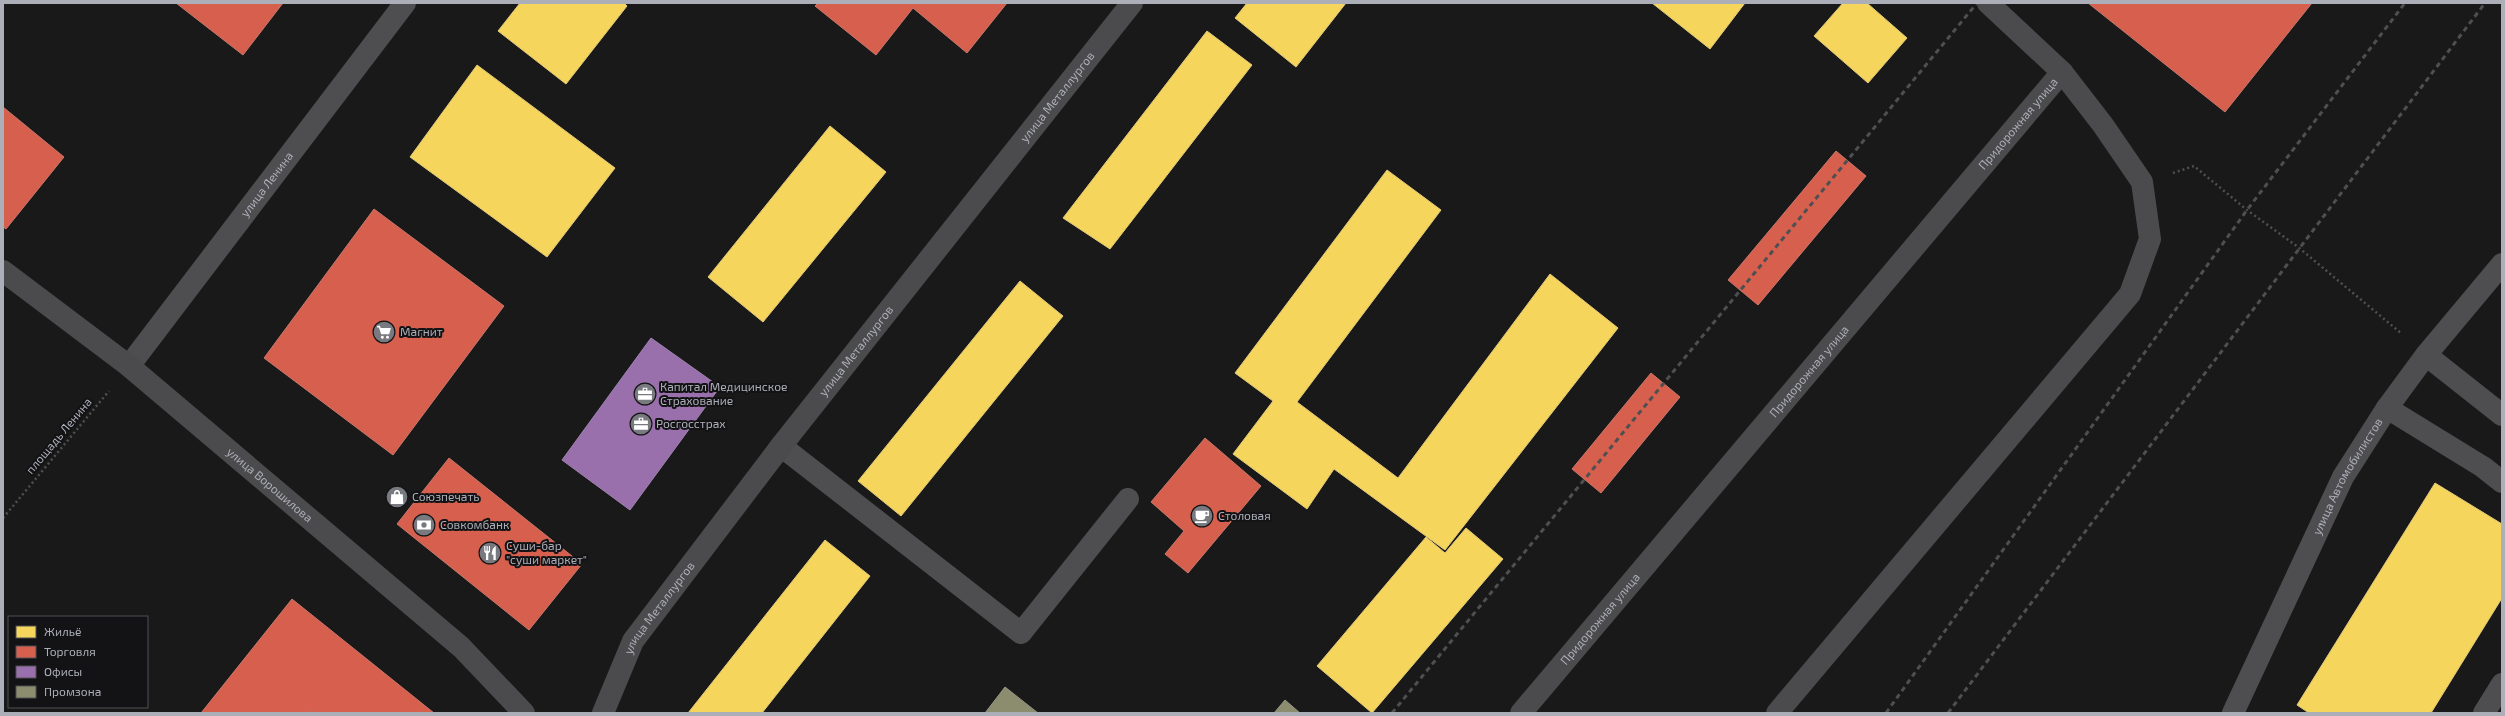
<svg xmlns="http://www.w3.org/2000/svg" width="2505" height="716" font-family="'Exo 2',sans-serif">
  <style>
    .homes { fill: #f6d55c; stroke: #e0c978 }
    .shops { fill: #d6604d; stroke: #c9776d }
    .offices { fill: #9970ab; stroke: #9f83af }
    .industry { fill: #8c8c6e; stroke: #969684 }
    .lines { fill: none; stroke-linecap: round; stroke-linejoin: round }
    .path { stroke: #4f5052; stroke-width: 2.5; stroke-dasharray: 2 3; stroke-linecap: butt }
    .minor { stroke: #4e4e51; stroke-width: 22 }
    .major { stroke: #4b4b4d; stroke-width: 22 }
    .rail { stroke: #4e4f52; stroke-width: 3; stroke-dasharray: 5 4; stroke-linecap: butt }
    .labels { text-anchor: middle; stroke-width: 4; stroke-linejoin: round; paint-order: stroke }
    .street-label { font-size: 12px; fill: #acaeb8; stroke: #131315 }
    .poi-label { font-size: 12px; fill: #acaeb8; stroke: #131315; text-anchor: start }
  </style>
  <rect width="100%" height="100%" fill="#191919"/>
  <g class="homes">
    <path d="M520,3H624L627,6L566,84L498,31Z"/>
    <path d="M1247,3H1346L1296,67L1235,18Z"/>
    <path d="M1652,3H1745L1710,49Z"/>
    <path d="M1843,3H1867L1907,38L1868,83L1814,36Z"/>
    <path d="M1207,31L1252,65L1110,249L1063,218Z"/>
    <path d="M477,65L615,168L547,257L410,157Z"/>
    <path d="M830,126L886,172L763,322L708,277Z"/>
    <path d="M1387,170L1441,210L1297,402L1398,478L1550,274L1618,328L1445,550L1334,469L1307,509L1233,454L1273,401L1235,373Z"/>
    <path d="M1020,281L1063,316L901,516L858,481Z"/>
    <path d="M2435,483L2502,524V598L2431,713H2309L2297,705Z"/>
    <path d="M1466,528L1503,559L1372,713L1317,666L1426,537L1445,553Z"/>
    <path d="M825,540L870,576L762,713H688Z"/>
  </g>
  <g class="shops">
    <path d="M176,3H283L243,55Z"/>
    <path d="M818,3H1007L967,53L913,8L876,55L815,6Z"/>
    <path d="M2088,3H2312L2225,112Z"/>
    <path d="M3,107L64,157L6,229L3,227Z"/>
    <path d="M1836,151L1866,176L1758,305L1728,280Z"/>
    <path d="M374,209L504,306L393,455L264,358Z"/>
    <path d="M1651,373L1680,397L1601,493L1572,469Z"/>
    <path d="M1205,438L1261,486L1188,573L1165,554L1184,531L1151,502Z"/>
    <path d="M449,458L582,564L529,630L397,524Z"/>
    <path d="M292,599L434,713H313L310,711L309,713H201Z"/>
  </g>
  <path class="offices" d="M651,338L720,387L630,510L562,460Z"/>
  <g class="industry">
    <path d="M1005,687L1038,713H985Z"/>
    <path d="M1285,700L1300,713H1274Z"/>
  </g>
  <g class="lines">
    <g class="path">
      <path d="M2173,173L2194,166L2247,210L2298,247L2402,334"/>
      <path d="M3,518L109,391"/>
    </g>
    <g class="minor">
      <path d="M2426,355L2502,415"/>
      <path id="s1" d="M129,366L405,3"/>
      <path d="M2387,408L2483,467L2502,482"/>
      <path d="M781,446L1021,633L1128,499"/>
      <path id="s2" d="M2233,713L2343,477L2387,408L2426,355L2502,264"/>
      <path d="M2484,713L2502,684"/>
    </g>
    <g class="major">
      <path id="s3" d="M3,271L129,366L461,647L524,713"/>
      <path id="s4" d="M603,713L633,641L781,446L1132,3"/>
      <path id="s5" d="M1521,713L2062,72"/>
      <path d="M1777,713L2130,294L2150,239L2142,182L2103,125L2062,72L1988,3"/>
    </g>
    <g class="rail">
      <path d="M1392,713L1977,3"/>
      <path d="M1886,713L2247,210L2405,3"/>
      <path d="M1948,713L2485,3"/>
    </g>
  </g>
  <defs>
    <g id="supermarket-disc" transform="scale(1.15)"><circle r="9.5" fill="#797a80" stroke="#131315"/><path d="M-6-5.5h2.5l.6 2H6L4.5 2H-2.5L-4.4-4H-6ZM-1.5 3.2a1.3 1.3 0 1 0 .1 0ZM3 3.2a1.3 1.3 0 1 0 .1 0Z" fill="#fff"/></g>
    <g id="office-disc" transform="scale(1.15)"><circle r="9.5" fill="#797a80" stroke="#131315"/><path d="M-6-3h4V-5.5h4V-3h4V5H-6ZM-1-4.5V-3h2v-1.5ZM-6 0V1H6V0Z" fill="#fff"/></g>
    <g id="shop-disc" transform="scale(1.15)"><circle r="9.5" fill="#797a80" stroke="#131315"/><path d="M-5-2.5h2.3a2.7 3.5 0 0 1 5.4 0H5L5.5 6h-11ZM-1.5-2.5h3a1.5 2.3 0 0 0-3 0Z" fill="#fff"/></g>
    <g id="cafe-disc" transform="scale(1.15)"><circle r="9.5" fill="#797a80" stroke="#131315"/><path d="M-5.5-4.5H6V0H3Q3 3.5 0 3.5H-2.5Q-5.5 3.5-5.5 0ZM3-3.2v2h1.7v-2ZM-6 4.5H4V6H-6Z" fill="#fff"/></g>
    <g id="bank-disc" transform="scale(1.15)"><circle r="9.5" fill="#797a80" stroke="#131315"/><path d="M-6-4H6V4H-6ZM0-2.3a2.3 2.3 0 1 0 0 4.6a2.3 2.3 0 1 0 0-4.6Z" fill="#fff"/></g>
    <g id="restaurant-disc" transform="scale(1.15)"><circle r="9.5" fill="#797a80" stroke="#131315"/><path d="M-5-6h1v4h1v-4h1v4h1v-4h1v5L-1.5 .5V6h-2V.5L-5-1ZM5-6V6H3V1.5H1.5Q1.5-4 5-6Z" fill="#fff"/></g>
  </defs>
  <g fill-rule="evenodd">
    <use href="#supermarket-disc" x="384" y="332"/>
    <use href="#office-disc" x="645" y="394"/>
    <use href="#office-disc" x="641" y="424"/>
    <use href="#shop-disc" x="397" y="497"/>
    <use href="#cafe-disc" x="1202" y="516"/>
    <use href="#bank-disc" x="424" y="525"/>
    <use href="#restaurant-disc" x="490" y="553"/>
  </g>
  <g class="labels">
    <g class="street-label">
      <text dy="4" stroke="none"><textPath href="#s4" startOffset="768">улица Металлургов</textPath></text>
      <text dy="4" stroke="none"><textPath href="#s5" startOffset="771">Придорожная улица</textPath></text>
      <text dy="4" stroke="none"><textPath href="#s1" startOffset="228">улица Ленина</textPath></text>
      <text dy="4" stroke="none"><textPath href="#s4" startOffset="444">улица Металлургов</textPath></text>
      <text dy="4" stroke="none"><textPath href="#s5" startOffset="447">Придорожная улица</textPath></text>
      <text transform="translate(59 436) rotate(-50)" y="4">площадь Ленина</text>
      <text dy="4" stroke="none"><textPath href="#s2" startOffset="263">улица Автомобилистов</textPath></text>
      <text dy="4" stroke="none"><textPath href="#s3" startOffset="342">улица Ворошилова</textPath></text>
      <text dy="4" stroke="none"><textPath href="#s4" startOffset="120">улица Металлургов</textPath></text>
      <text dy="4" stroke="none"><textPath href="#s5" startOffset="123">Придорожная улица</textPath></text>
    </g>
    <g class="poi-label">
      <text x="400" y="336">Магнит</text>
      <text x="660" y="391">Капитал Медицинское<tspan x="660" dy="14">Страхование</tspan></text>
      <text x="656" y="428">Росгосстрах</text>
      <text x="412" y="501">Союзпечать</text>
      <text x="1218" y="520">Столовая</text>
      <text x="440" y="529">Совкомбанк</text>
      <text x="506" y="550">Суши-бар<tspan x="506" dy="14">"суши маркет"</tspan></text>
    </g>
  </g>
  <rect width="2505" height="716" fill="none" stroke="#acaeb8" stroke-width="8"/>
  <rect x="8" y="616" width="140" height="92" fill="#131315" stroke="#505156"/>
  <rect x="16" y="626" width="20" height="12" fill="#f6d55c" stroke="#505156"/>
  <text x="44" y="636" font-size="12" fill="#acaeb8">Жильё</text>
  <rect x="16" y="646" width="20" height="12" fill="#d6604d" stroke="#505156"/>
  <text x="44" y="656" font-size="12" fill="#acaeb8">Торговля</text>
  <rect x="16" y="666" width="20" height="12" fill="#9970ab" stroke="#505156"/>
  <text x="44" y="676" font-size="12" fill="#acaeb8">Офисы</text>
  <rect x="16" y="686" width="20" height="12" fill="#8c8c6e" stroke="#505156"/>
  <text x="44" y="696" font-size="12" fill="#acaeb8">Промзона</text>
</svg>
